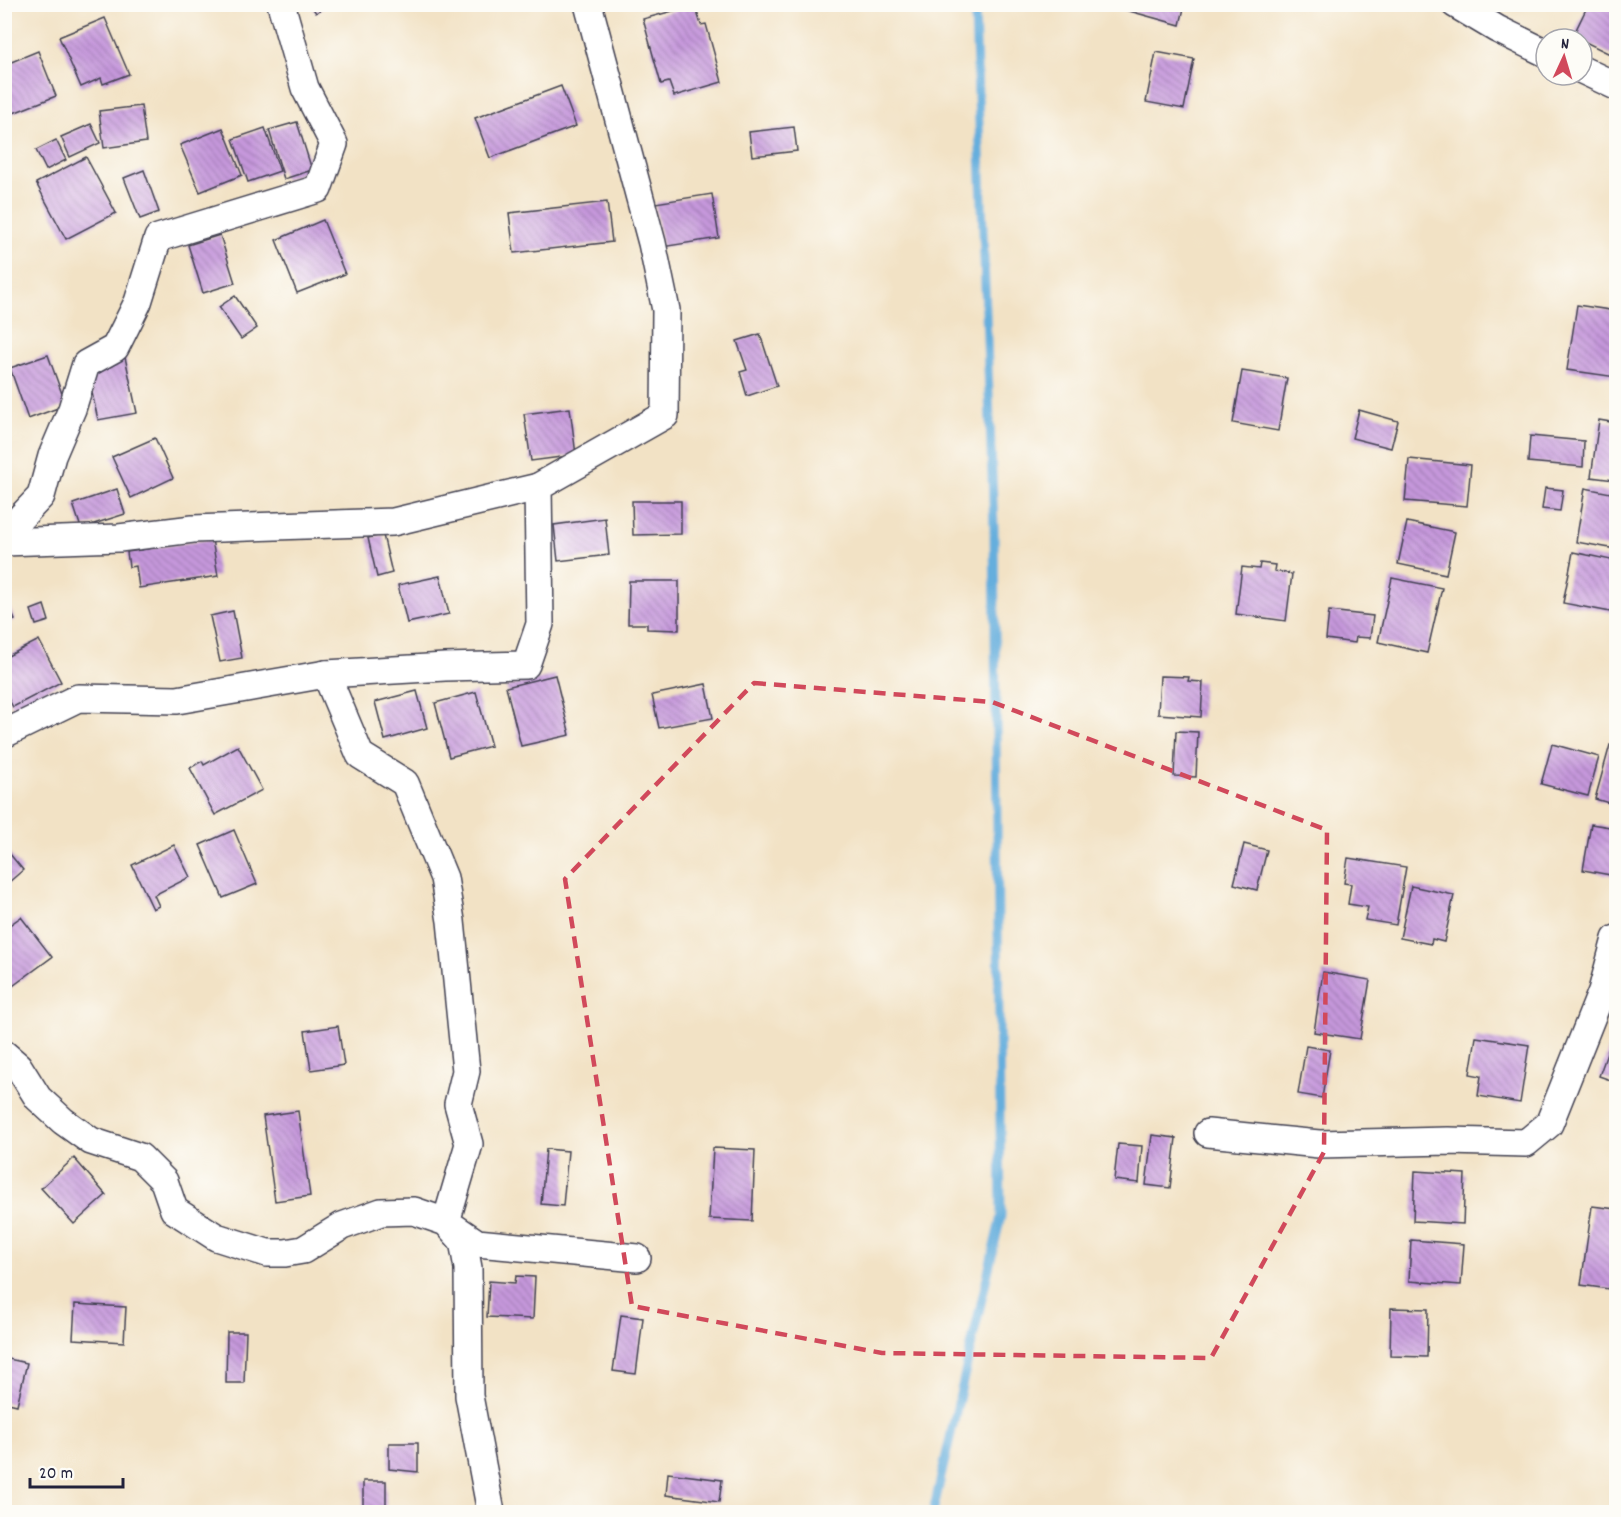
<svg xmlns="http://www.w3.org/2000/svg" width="1621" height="1517" font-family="Dekko,sans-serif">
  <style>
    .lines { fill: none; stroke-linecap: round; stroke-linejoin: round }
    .stream { stroke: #65aedd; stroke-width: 9 }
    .building { fill: url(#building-back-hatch) }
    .street-casing { stroke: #413f50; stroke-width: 30 }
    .street { stroke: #fff; stroke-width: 27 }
    .marked { fill: none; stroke: #d1495b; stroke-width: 4.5; stroke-dasharray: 12 8; stroke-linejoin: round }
  </style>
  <defs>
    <pattern id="building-back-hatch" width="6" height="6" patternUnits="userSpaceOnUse" patternTransform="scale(1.5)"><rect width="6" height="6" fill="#c698dc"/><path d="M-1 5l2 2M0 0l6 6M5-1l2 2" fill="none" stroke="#a07cb4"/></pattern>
  </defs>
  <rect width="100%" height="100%" fill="#fdfcf7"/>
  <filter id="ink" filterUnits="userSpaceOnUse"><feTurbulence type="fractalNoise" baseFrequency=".0167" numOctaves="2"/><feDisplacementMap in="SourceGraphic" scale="12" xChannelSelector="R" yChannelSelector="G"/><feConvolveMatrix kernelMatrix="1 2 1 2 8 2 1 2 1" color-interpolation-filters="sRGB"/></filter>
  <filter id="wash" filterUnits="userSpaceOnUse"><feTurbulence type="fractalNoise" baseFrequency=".008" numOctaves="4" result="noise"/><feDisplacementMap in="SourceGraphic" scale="24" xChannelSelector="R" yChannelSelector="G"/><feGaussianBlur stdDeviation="1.35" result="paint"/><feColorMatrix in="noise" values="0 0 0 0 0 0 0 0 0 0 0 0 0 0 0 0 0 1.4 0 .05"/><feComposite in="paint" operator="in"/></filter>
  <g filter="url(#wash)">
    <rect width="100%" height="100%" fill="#f2e2c5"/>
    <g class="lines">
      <path class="stream" d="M933,1512L1001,1216L994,529L975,14L972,4"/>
    </g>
    <g id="blocks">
      <g class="building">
        <path d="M310,4H328L316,13Z"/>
        <path d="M1104,4H1185L1180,25Z"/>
        <path d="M695,5L701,25L706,24L722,82L674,96L669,82L661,84L643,19Z"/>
        <path d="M1588,5H1609L1616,8V57L1573,36Z"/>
        <path d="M105,18L129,74L103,84L101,78L81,87L59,37Z"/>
        <path d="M38,51L56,96L11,114L4,98V65Z"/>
        <path d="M1156,52L1194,59L1184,109L1146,102Z"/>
        <path d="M561,86L576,126L490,158L475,118Z"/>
        <path d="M141,106L146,142L104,148L99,111Z"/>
        <path d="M297,122L312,170L284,179L269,130Z"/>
        <path d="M91,124L100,143L70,157L61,137Z"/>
        <path d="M794,127L797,151L752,156L749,132Z"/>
        <path d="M223,128L242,175L200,192L180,145Z"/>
        <path d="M265,128L280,171L248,182L233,139Z"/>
        <path d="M56,140L66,160L46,170L36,150Z"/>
        <path d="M86,157L116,213L66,239L36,183Z"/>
        <path d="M144,170L159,212L140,219L124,178Z"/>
        <path d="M712,194L719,238L662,247L655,203Z"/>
        <path d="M607,202L612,242L514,253L509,213Z"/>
        <path d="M323,220L345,274L297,293L276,240Z"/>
        <path d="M220,235L235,283L203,293L188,245Z"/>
        <path d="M235,296L257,328L241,339L219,307Z"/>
        <path d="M1577,305L1616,311V377L1567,370Z"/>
        <path d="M760,334L777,386L747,396L740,372L747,370L737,341Z"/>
        <path d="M48,355L66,405L28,419L10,368Z"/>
        <path d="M125,357L137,413L98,420L86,365Z"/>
        <path d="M1242,371L1287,378L1278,431L1233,423Z"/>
        <path d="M570,408L576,455L531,461L524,414Z"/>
        <path d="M1359,410L1398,421L1391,448L1352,438Z"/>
        <path d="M1599,420L1616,423L1614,480L1591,477Z"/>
        <path d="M1530,436L1584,441L1583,467L1528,462Z"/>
        <path d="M155,438L173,478L131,498L112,457Z"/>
        <path d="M1409,459L1471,465L1467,506L1405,501Z"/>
        <path d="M1545,488L1563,490L1560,511L1542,509Z"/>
        <path d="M1585,488L1616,494V549L1576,542Z"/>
        <path d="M117,489L125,514L81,528L73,504Z"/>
        <path d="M632,501H681V534L633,535Z"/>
        <path d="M605,518L609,555L558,561L554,525Z"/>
        <path d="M1407,522L1455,532L1446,574L1398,564Z"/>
        <path d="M383,535L392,573L377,577L368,538Z"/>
        <path d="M212,539L218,576L139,588L136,566L129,567L127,552Z"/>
        <path d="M1573,552L1616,561V613L1563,603Z"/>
        <path d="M1260,563L1275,565L1274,571L1292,574L1286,621L1236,614L1242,567L1259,569Z"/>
        <path d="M440,576L449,614L407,623L398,585Z"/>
        <path d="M1392,578L1442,588L1427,653L1378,642Z"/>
        <path d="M629,581H679V630L647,629V624H628Z"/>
        <path d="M4,595L15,620L4,624Z"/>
        <path d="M44,605L49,621L36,625L31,610Z"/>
        <path d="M233,611L242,658L220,662L210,616Z"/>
        <path d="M1329,611L1373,616L1370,638L1356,637L1355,643L1326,639Z"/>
        <path d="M39,640L61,682L13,707L4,691V658Z"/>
        <path d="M555,675L570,735L521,746L506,687Z"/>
        <path d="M1160,676L1189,677L1188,681L1203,682L1201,717L1158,714Z"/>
        <path d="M706,684L713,718L659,728L652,695Z"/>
        <path d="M417,691L427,728L385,740L375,702Z"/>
        <path d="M476,692L491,746L449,757L435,703Z"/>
        <path d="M1176,731L1198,732L1196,777L1174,776Z"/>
        <path d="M1552,744L1599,757L1588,796L1541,784Z"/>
        <path d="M1610,745L1616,747V805L1595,799Z"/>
        <path d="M238,746L262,790L215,815L190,768L202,761L204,765Z"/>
        <path d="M1591,824L1616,828V876L1583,870Z"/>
        <path d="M234,830L257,884L223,898L200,845Z"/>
        <path d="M1244,844L1267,850L1257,890L1234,884Z"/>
        <path d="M174,845L190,877L154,895L159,906L153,909L132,865Z"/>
        <path d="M4,847L23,870L8,883L4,878Z"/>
        <path d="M1348,858L1406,867L1396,925L1365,920L1368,907L1348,904L1351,884L1344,883Z"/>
        <path d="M1411,886L1454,895L1444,942L1432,939L1431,944L1400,938Z"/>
        <path d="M21,917L52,957L10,988L4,981V929Z"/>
        <path d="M1323,972L1370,980L1360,1039L1314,1032Z"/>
        <path d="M338,1026L344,1065L311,1070L305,1031Z"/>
        <path d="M1616,1028V1082L1599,1076Z"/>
        <path d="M1476,1037L1529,1045L1520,1103L1478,1096L1481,1076L1470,1074Z"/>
        <path d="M1306,1046L1330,1050L1322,1098L1298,1094Z"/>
        <path d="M298,1111L310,1196L275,1201L263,1116Z"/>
        <path d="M1152,1135L1176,1138L1170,1188L1146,1185Z"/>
        <path d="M1118,1144L1142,1146L1139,1183L1114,1180Z"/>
        <path d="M713,1148L755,1150L752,1221L709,1219Z"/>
        <path d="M546,1149L568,1151L563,1206L541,1204Z"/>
        <path d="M74,1158L106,1195L74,1224L41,1188Z"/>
        <path d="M1415,1171L1465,1174L1463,1224L1413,1221Z"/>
        <path d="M1592,1206L1616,1209V1290L1581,1285Z"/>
        <path d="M1411,1240L1464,1244L1461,1285L1409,1281Z"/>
        <path d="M516,1276L535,1277L533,1319L487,1317L489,1281L515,1283Z"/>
        <path d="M75,1304L126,1307L124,1342L73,1339Z"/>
        <path d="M1391,1308L1428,1309L1427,1357L1390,1356Z"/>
        <path d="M621,1315L643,1318L636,1374L613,1371Z"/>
        <path d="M227,1332H246L244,1383H226Z"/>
        <path d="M4,1358L27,1363L17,1405L4,1402Z"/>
        <path d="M389,1443H418V1472L389,1469Z"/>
        <path d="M668,1473L722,1480L719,1502L666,1495Z"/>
        <rect x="363" y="1481" width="23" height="31"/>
      </g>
    </g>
  </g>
  <g filter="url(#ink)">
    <use href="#blocks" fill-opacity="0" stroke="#413f50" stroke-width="1.5"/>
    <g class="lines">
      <g class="street-casing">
        <g id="street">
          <path d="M1455,4L1497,29L1546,53"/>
          <path d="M1582,70L1616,86"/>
          <path d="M4,535L41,496L52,456L72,409L86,364L115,348L138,302L158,238L318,189L334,144L305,88L281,4"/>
          <path d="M4,542L119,538L193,529L393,522L538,487"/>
          <path d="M326,674L360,755L405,783L444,878L451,921L466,1071L458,1104L469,1144L446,1222L477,1243L637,1258"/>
          <path d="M4,734L78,698L177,700L326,674L445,667L526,665L540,624L538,487L665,415L666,310L652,243L588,4"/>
          <path d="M4,1054L18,1066L38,1098L63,1121L91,1141L140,1157L164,1181L174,1210L216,1237L267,1253H285L303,1250L342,1226L381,1212L414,1211L446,1222L463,1241L468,1268L469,1396L491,1512"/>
          <path d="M1208,1133L1319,1144L1448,1141L1526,1143L1549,1124L1602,991L1616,939"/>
        </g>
      </g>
      <use href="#street" class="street"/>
    </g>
  </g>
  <path class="marked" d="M754,683L992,702L1327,830L1324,1152L1211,1358L882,1353L632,1306L565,879Z"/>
  <rect width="1621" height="1517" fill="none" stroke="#fdfcf7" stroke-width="24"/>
  <g transform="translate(1564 57) rotate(4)"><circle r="28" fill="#fdfcf7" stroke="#a5a5ac" stroke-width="1.5"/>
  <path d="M0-4.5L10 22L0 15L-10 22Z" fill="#d1495b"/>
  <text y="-9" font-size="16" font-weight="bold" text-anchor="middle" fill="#22223b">N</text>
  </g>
  <path d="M30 1478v9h93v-9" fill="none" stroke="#22223b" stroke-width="3"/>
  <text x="39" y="1478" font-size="18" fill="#22223b" stroke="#fdfcf7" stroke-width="4.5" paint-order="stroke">20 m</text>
</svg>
